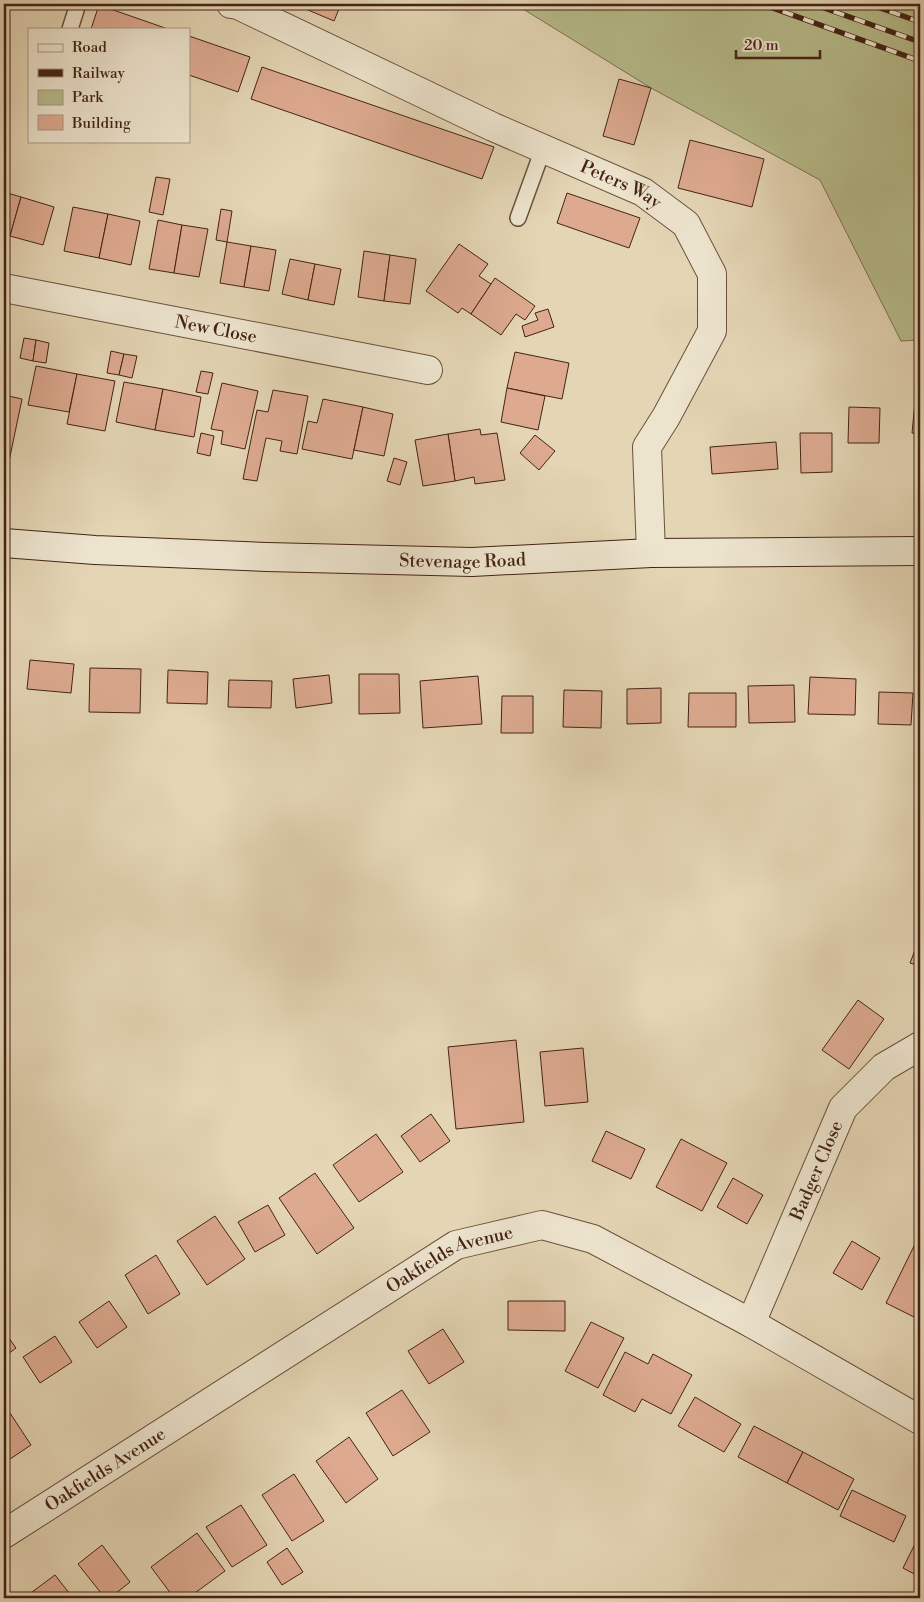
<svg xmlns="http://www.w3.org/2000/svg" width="924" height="1602" font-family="'Libre Bodoni',serif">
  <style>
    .green { fill: #b7bc8b; stroke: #7e7050 }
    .building { fill: #ddaa90; stroke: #442314 }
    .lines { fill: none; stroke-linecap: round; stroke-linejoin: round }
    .lane-casing { stroke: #6c503c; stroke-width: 18 }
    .street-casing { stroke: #6c503c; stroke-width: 30 }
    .secondary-casing { stroke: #442314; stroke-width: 30 }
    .lane { stroke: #ede4ce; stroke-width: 15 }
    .street { stroke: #ede4ce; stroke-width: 28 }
    .secondary { stroke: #ede4ce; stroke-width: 28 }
    .rail-casing { stroke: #442314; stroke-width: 5.5 }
    .rail { stroke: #ede4ce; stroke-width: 4; stroke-dasharray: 11; stroke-linecap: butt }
    .labels { text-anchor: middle; stroke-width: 4.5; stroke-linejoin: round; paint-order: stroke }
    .street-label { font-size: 18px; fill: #442314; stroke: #ede4ce }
  </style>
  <rect width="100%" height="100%" fill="#e4d5b4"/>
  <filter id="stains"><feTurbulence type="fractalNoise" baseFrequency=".004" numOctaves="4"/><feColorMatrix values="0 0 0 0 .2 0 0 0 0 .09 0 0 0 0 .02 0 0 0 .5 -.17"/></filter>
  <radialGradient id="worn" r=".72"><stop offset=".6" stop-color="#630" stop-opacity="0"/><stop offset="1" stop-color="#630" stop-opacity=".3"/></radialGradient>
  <path class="green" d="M515,4H920V340L901,341L820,180L651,88Z"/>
  <g class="building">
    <path d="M302,4H341L334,21L301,7Z"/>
    <path d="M99,5L168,29H91Z"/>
    <path d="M189,36L250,57L238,92L189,75Z"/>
    <path d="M262,67L494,147L482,179L251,99Z"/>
    <path d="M619,79L651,88L634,145L603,136Z"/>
    <path d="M690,140L764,159L752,207L678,188Z"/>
    <path d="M156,177L170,179L163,215L149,212Z"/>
    <path d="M4,192L21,197L10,236L4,234Z"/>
    <path d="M567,193L640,218L629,248L557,223Z"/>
    <path d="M21,197L54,207L43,245L10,236Z"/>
    <path d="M73,207L108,214L99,258L64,251Z"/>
    <path d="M221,209L232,211L227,242L216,240Z"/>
    <path d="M108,214L140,221L131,265L99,258Z"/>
    <path d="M158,220L182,225L174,273L149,269Z"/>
    <path d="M182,225L208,229L199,277L174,273Z"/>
    <path d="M227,242L251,246L244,287L220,283Z"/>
    <path d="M459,244L488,264L479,276L491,284L471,314L462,308L458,313L426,291Z"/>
    <path d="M251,246L276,250L269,291L244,287Z"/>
    <path d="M364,251L390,255L384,301L358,297Z"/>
    <path d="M390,255L416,259L410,304L384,301Z"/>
    <path d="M290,259L315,264L308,300L282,294Z"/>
    <path d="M315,264L341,269L334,305L308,300Z"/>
    <path d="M495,278L535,306L525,320L516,314L501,335L471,314Z"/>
    <path d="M548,309L554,327L525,337L522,326L538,320L535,313Z"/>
    <path d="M24,338L36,340L33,361L20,358Z"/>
    <path d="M36,340L49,343L46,363L33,361Z"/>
    <path d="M111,351L124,354L119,375L107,373Z"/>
    <path d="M515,352L569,363L562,399L507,388Z"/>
    <path d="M124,354L137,356L132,378L119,375Z"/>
    <path d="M36,366L77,374L69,412L28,405Z"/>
    <path d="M201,371L213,373L208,394L196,392Z"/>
    <path d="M77,374L115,381L105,431L67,424Z"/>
    <path d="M124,382L163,389L155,430L116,422Z"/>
    <path d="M222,383L258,391L245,449L221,444L223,431L211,429Z"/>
    <path d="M507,388L545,396L538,430L501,422Z"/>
    <path d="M163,389L201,397L194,437L155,430Z"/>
    <path d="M273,390L308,396L297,454L280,451L282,441L266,438L257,481L243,479L257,410L268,412Z"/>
    <path d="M4,395L22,399L7,471L4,470Z"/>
    <path d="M323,399L363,407L352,459L302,449L308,421L317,423Z"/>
    <path d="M915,402H920V434L912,433Z"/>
    <path d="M363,407L393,414L384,456L354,450Z"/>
    <path d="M849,407L880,408L879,443H848Z"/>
    <path d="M480,429L481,435L497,433L505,480L475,484L474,477L455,481L448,434Z"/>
    <path d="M201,433L214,436L210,456L197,453Z"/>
    <path d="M800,433H832V472L801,473Z"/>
    <path d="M448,434L455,481L423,486L415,440Z"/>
    <path d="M535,435L555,451L539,470L520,453Z"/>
    <path d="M776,442L778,469L712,474L710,447Z"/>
    <path d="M394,458L407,462L400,485L387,481Z"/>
    <path d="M30,660L74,664L71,693L27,689Z"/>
    <path d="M90,668L141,669L140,713L89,712Z"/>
    <path d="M168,670L208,672L207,704L167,703Z"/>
    <path d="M359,674H399L400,713L359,714Z"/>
    <path d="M329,675L332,703L296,708L293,679Z"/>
    <path d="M478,676L482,724L423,728L420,681Z"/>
    <path d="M810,677L856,679L855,715L808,714Z"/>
    <path d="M229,680L272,681L271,708L228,707Z"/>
    <path d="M794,685L795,722L749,723L748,686Z"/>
    <path d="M661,688V723L627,724V689Z"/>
    <path d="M564,690L602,691L601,728L563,727Z"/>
    <path d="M879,692L913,693L911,725L878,724Z"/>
    <path d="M689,693H736V727H688Z"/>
    <path d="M502,696H533V733H501Z"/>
    <path d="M920,937V966L910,963Z"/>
    <path d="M858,1000L884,1019L849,1069L822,1050Z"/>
    <path d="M516,1040L524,1122L456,1129L448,1047Z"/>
    <path d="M583,1048L588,1102L545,1106L540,1052Z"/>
    <path d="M431,1114L450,1141L420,1162L401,1136Z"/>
    <path d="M606,1131L645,1149L631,1179L592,1161Z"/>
    <path d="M376,1134L403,1172L359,1202L333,1165Z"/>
    <path d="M681,1139L727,1163L702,1211L656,1187Z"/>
    <path d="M315,1173L354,1228L317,1254L279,1198Z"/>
    <path d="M733,1178L763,1195L747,1224L717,1207Z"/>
    <path d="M268,1205L285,1235L255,1252L238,1222Z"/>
    <path d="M215,1216L245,1259L207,1285L177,1241Z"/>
    <path d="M852,1241L880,1258L862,1290L833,1273Z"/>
    <path d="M916,1242L920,1244V1320L886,1303Z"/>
    <path d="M156,1255L180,1294L148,1314L125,1275Z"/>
    <path d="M109,1301L127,1327L97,1348L79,1322Z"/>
    <path d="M508,1301H565V1331L508,1330Z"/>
    <path d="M591,1322L624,1338L598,1388L565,1371Z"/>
    <path d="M443,1329L464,1362L429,1384L408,1351Z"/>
    <path d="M4,1331L16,1348L4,1357Z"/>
    <path d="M55,1336L72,1362L40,1383L23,1357Z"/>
    <path d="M625,1352L648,1364L653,1354L692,1375L671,1414L642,1399L635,1412L603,1395Z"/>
    <path d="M402,1390L430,1432L393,1456L366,1413Z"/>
    <path d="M695,1397L741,1424L724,1452L678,1426Z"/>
    <path d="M10,1413L31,1445L7,1461L4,1456V1417Z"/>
    <path d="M754,1426L803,1452L787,1483L738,1457Z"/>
    <path d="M349,1437L378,1479L346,1503L316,1461Z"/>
    <path d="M803,1452L854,1479L838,1510L787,1483Z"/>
    <path d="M294,1474L324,1521L292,1541L262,1495Z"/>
    <path d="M852,1490L906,1516L894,1542L840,1516Z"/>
    <path d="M241,1505L267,1545L232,1567L206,1527Z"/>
    <path d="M197,1533L225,1571L188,1598H174L151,1567Z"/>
    <path d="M920,1534V1577L903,1568Z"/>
    <path d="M102,1545L130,1582L110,1598H105L78,1564Z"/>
    <path d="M287,1548L303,1572L282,1585L267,1562Z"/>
    <path d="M55,1575L73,1598H24Z"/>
  </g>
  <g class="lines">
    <g class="lane-casing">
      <g id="lane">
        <path d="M70,29L78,4"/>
        <path d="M518,218L543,149"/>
      </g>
    </g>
    <g class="street-casing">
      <g id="street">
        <path id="s1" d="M231,4L238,5L493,127L643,192L686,224L712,274V331L666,417L647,447L651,553"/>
        <path id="s2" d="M4,288L428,370"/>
        <path id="s3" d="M751,1323L843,1108L884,1067L920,1046"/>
        <path id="s4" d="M4,1534L456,1245L542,1225L593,1239L751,1323L920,1420"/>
      </g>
    </g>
    <g class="secondary-casing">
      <g id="secondary">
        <path id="s5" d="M4,543L95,550L267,557L472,562L651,553L920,551"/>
      </g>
    </g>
    <use href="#lane" class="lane"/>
    <use href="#street" class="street"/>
    <use href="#secondary" class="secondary"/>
    <g class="rail-casing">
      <g id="rail">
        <path d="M762,4L920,61"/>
        <path d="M813,4L920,42"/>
        <path d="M869,4L920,22"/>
      </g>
    </g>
    <use href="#rail" class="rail"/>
  </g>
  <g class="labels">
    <g class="street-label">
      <text dy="6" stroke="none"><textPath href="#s1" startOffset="430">Peters Way</textPath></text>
      <text dy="6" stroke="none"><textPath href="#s2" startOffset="216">New Close</textPath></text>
      <text dy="6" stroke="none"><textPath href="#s5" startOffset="459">Stevenage Road</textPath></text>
      <text dy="6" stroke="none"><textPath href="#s3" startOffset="166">Badger Close</textPath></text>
      <text dy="6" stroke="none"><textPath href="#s4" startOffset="525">Oakfields Avenue</textPath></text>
      <text dy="6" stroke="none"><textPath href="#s4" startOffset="120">Oakfields Avenue</textPath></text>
    </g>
  </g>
  <rect width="924" height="1602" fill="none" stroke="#e4d5b4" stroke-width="20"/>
  <rect x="5" y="5" width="914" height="1592" fill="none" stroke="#442314" stroke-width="2.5"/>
  <rect x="10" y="10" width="904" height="1582" fill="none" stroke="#442314"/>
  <rect x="28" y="28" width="162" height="115" fill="#ede4ce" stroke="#a99784"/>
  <rect x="38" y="44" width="25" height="8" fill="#ede4ce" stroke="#a99784"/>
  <text x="72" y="52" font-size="15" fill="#442314">Road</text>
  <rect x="38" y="69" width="25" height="8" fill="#442314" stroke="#a99784"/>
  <text x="72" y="78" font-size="15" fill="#442314">Railway</text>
  <rect x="38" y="90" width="25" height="15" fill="#b7bc8b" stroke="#a99784"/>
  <text x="72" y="102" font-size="15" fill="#442314">Park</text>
  <rect x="38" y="115" width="25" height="15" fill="#ddaa90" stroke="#a99784"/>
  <text x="72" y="128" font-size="15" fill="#442314">Building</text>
  <path d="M736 50v8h84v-8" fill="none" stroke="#442314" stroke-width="2.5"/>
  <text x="744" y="50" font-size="15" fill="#442314" stroke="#ede4ce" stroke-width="4" paint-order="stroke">20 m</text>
  <rect width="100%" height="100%" filter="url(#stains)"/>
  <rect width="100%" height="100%" fill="url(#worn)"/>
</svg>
